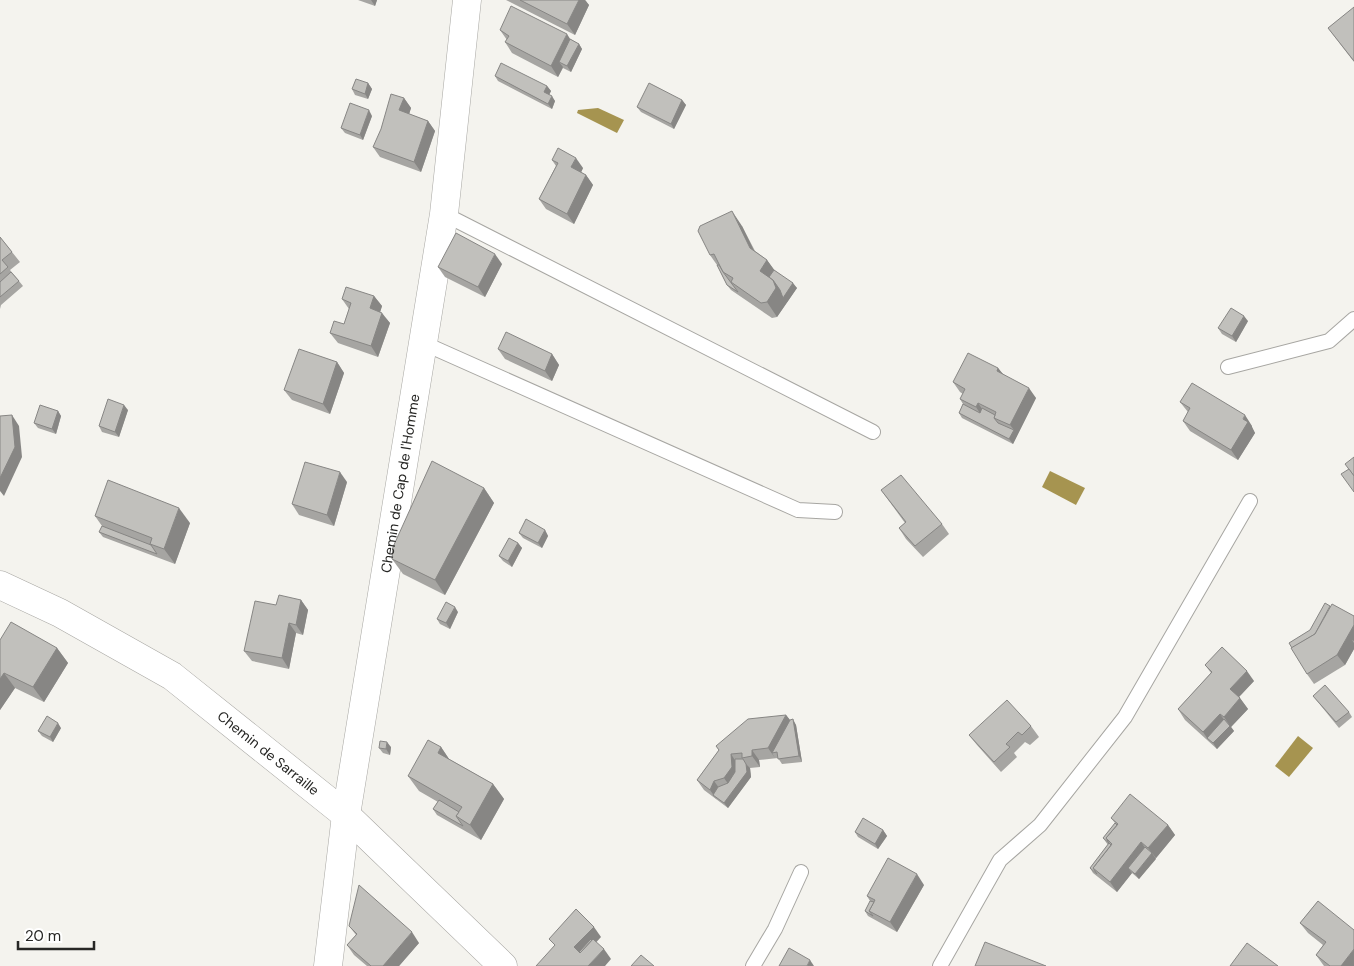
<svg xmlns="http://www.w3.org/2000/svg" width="1354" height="966" font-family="'DM Sans',sans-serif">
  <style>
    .water { fill: #a69450 }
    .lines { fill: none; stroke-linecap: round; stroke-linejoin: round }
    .service-casing { stroke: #a7a6a2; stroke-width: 16 }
    .minor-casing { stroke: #a7a6a2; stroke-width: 29 }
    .service { stroke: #fff; stroke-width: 14 }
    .minor { stroke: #fff; stroke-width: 28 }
    .wall { fill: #a6a5a2 }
    .shaded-wall { fill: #878684 }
    .building { fill: #c1c0bc; stroke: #878684 }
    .labels { text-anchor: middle; stroke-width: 4; stroke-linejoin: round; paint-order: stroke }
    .street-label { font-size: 14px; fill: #272725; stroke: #fff }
  </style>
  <rect width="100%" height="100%" fill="#f4f3ee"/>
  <g class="water">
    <path d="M598,108L624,120L617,133L577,113L578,110Z"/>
    <path d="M1050,471L1085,488L1076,505L1042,487Z"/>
    <path d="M1298,736L1313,748L1289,777L1275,766Z"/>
  </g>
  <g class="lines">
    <g class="service-casing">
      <g id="service">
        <path d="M444,214L873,432"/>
        <path d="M423,343L798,510L835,512"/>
        <path d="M1228,367L1329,341L1354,319"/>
        <path d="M753,966L775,929L801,872"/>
        <path d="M940,966L1000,860L1040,825L1125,717L1250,501"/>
      </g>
    </g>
    <g class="minor-casing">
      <g id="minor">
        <path id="s1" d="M0,585L60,613L172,676L346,815L503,966"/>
        <path id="s2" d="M328,966L346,815L444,214L467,0"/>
      </g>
    </g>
    <use href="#service" class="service"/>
    <use href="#minor" class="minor"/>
  </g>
  <g class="wall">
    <path d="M358,0H377L375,6Z"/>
    <path d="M506,0H585L589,5L575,35Z"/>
    <path d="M1354,8V62L1328,28Z"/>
    <path d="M500,30L570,39L579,44L582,49L571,72L563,68L558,77L512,53L505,42L507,40Z"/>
    <path d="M495,76L547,86L551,91L549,95L555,101L552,109L498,81Z"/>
    <path d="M368,83L372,89L368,99L355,95L352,89Z"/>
    <path d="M404,98L411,108L409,114L428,121L435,131L421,172L380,157L373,147Z"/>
    <path d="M682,100L686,105L674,129L641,112L637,107Z"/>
    <path d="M372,116L363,140L345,133L341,128Z"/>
    <path d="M552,160L583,168L581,172L586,175L593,185L574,224L546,209L539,199L556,166Z"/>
    <path d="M742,226L755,251L767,260L774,270L797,288L777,317L772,318L731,290L727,285L717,265L710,255Z"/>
    <path d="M0,237L20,262L10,270L23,286L1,305L0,309Z"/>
    <path d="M502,264L485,297L445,277L438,267Z"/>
    <path d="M374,296L382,306L380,312L390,323L378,357L338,343L330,333L344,324L349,309L342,299Z"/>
    <path d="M1248,321L1236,342L1222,334L1218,328Z"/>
    <path d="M498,349L552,354L559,365L552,381L505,359Z"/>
    <path d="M337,362L344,373L330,414L292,400L284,390Z"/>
    <path d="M998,368L1003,374L1036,398L1013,444L962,418L959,413L963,404L960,399L963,394L960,392L953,382Z"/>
    <path d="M1180,402L1252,426V427L1255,433L1238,460L1190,431L1183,421L1188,412Z"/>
    <path d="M128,410L119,437L102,432L99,426Z"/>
    <path d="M58,411L61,416L56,434L38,428L34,423Z"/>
    <path d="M347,482L334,526L299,515L292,504Z"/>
    <path d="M484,488L494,503L445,595L403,574L392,559Z"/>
    <path d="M881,490L942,524L949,534L923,557L906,539L899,528L905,523Z"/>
    <path d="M95,516L190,523L175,564L103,537L99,532L102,526Z"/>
    <path d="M545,530L548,536L542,548L523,538L519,533Z"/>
    <path d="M518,543L522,548L512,567L503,561L499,556Z"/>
    <path d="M301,600L308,610L303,635L296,633L289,669L252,661L244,651L276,605Z"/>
    <path d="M1330,606L1354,616V649L1345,665L1314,684L1307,674Z"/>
    <path d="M458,612L450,629L440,624L437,619Z"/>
    <path d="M0,640L57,648L68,663L44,702L15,688L0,710Z"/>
    <path d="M1205,665L1254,681L1239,697L1248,709L1231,727L1234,731L1217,749L1185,720L1178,709L1211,673Z"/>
    <path d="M1313,696L1349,712L1352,717L1339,728Z"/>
    <path d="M786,715L790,720L796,725L802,762L782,764L778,758L759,760L760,767L750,768L751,777L728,808L704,790L697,780L719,750L716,746Z"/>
    <path d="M1031,726L1039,737L1030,745L1025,742L1014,753L1017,757L1001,772L977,745L969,735Z"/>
    <path d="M61,728L53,742L42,736L38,731Z"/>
    <path d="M391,747L390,755L383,753L379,748Z"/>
    <path d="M441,747L449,759L493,784L504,799L481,840L437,815L433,809L438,802L419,791L408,776Z"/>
    <path d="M1111,818L1168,825L1175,835L1139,879L1132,873L1117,892L1093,873L1090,868L1108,845L1103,838L1115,823Z"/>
    <path d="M883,830L887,836L878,849L858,837L855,832Z"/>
    <path d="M924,885L897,932L868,916L865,911L870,901L867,896Z"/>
    <path d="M1318,901L1354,966H1324L1316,955L1323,945L1308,933L1300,923Z"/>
    <path d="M349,926L419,943L399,966H367L354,955L347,945L356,935Z"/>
  </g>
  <g class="shaded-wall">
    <path d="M371,0H377L375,6Z"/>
    <path d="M579,0H585L589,5L575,35L567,24Z"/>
    <path d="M567,34L574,45L559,62L563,67L558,77L551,66Z"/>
    <path d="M579,44L582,49L571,72L567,66Z"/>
    <path d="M368,83L372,89L368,99L365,94Z"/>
    <path d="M547,86L551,91L548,97L544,92Z"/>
    <path d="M552,96L555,101L552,109L548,104Z"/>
    <path d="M404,98L411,108L407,121L399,110Z"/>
    <path d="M682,100L686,105L674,129L671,124Z"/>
    <path d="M369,110L372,116L363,140L360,135Z"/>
    <path d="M428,121L435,131L421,172L414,162Z"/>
    <path d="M576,158L583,168L579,177L571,167Z"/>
    <path d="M586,175L593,185L574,224L567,214Z"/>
    <path d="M732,211L742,226L760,263L750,248Z"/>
    <path d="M495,254L502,264L485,297L478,287Z"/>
    <path d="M767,260L778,275L793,283L797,288L777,317L767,302L760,271Z"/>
    <path d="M374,296L382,306L378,319L370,308Z"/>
    <path d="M382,313L390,323L378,357L371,346Z"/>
    <path d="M1244,316L1248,321L1236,342L1232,336Z"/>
    <path d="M552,354L559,365L552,381L545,371Z"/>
    <path d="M337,362L344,373L330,414L323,404Z"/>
    <path d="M998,368L1006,378L997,371Z"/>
    <path d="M1029,388L1036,398L1013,444L1009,439L1014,430L1010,425Z"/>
    <path d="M978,403L985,413L983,418L976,407Z"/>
    <path d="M124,405L128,410L119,437L115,432Z"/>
    <path d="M58,411L61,416L56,434L52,429Z"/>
    <path d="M12,415L19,426L22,457L4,496L0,491V478Z"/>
    <path d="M1245,415L1252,426V427L1255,433L1238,460L1231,450Z"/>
    <path d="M340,472L347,482L334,526L327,515Z"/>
    <path d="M484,488L494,503L445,595L435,580Z"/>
    <path d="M179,508L190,523L175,564L164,549Z"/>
    <path d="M545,530L548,536L542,548L538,543Z"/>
    <path d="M518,543L522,548L512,567L508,561Z"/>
    <path d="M301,600L308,610L303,635L296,625Z"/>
    <path d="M455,607L458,612L450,629L446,623Z"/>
    <path d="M289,623L296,633L289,669L282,658Z"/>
    <path d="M1354,625V641L1352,640L1354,643V649L1345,665L1337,655Z"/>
    <path d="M57,648L68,663L44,702L33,687Z"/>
    <path d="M1247,671L1254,681L1237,699L1230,689Z"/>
    <path d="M4,673L15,688L0,710V679Z"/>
    <path d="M1240,698L1248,709L1231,727L1234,731L1217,749L1213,743L1230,726L1224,717Z"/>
    <path d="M1220,714L1227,724L1207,738L1203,732Z"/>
    <path d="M786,715L794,725L793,719L796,725L802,762L799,756L777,752L772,753L775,758L768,748Z"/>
    <path d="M58,723L61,728L53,742L50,737Z"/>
    <path d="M387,742L391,747L390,755L386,749Z"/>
    <path d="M441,747L451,762L438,753Z"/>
    <path d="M752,750L759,760L760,767L752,756Z"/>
    <path d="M731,754L738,765L731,788L724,778Z"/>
    <path d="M746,764L750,768L751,777L728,808L724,803Z"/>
    <path d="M714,781L722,792L713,795L717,800L710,790Z"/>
    <path d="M493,784L504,799L481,840L470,825Z"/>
    <path d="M1168,825L1175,835L1156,858L1148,848Z"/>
    <path d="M883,830L887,836L878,849L875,844Z"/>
    <path d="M1141,842L1149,853L1128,868L1132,873L1117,892L1110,882Z"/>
    <path d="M1152,853L1156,859L1139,879L1135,874Z"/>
    <path d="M917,874L924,885L897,932L890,922Z"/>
    <path d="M594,927L601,937L583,957L574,947Z"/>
    <path d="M412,932L419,943L399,966H383Z"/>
    <path d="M604,949L611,959L605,966H588Z"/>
    <path d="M1354,949V966H1341Z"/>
    <path d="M810,960L814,966H807Z"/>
  </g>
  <g class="building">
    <path d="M520,0H579L567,24Z"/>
    <path d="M511,6L567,34L551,66L505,42L509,36L500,30Z"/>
    <path d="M1354,7V61L1328,28Z"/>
    <path d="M570,39L579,44L567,66L559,62Z"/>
    <path d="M501,63L547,86L544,92L552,96L548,104L495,76Z"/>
    <path d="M356,79L368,83L365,94L352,89Z"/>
    <path d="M649,83L682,100L671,124L637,107Z"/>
    <path d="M391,94L404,98L399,110L428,121L414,162L373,147L381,129Z"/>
    <path d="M350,103L369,110L360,135L341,128Z"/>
    <path d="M558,148L576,158L571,167L586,175L567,214L539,199L558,163L552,160Z"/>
    <path d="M732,211L750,248L767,260L760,271L773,280L776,288L767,302L761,303L731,282L733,278L723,272L714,254L710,255L698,231L700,226Z"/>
    <path d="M456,233L495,254L478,287L438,267Z"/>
    <path d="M0,237L12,252L2,260L8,267L0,274Z"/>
    <path d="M717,265H719L723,272L738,292L727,285Z"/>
    <path d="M774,270L793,283L783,298L780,290L773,280L769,277Z"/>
    <path d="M11,272L19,281L0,297V282Z"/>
    <path d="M346,287L374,296L370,308L382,313L371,346L330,333L334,321L344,324L351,303L342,299Z"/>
    <path d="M1231,308L1244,316L1232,336L1218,328Z"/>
    <path d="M506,332L552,354L545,371L498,349Z"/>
    <path d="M299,349L337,362L323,404L284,390Z"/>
    <path d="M968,353L998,368L997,371L1029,388L1010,425L994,418L996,412L978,403L976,407L960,399L965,389L953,382Z"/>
    <path d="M1192,383L1245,415L1243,419L1248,422L1231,450L1183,421L1190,408L1180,402Z"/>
    <path d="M108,399L124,405L115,432L99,426Z"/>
    <path d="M963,404L980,413L982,408L995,415L994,418L998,423L1014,430L1009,439L959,413Z"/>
    <path d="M40,405L58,411L52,429L34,423Z"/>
    <path d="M12,415L15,447L0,478V416Z"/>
    <path d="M1354,457V476L1345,464Z"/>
    <path d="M432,461L484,488L435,580L392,559L393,547Z"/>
    <path d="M305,462L340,472L327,515L292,504Z"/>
    <path d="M1349,469L1354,476V492L1341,474Z"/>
    <path d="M901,475L942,524L915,546L899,528L906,522L881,490Z"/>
    <path d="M108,480L179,508L164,549L150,544L152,538L95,516Z"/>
    <path d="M526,519L545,530L538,543L519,533Z"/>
    <path d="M102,526L151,545L157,554L99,532Z"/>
    <path d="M509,538L518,543L508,561L499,556Z"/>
    <path d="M279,595L301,600L296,625L289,623L282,658L244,651L255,601L276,605Z"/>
    <path d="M446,602L455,607L446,623L437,619Z"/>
    <path d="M1325,603L1330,606L1315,634L1292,648L1289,643L1310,630Z"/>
    <path d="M1332,604L1354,616V625L1337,655L1307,674L1291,648L1315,634Z"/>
    <path d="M11,622L57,648L33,687L4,673L0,679V640Z"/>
    <path d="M1222,647L1247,671L1230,689L1240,698L1224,717L1220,714L1203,732L1178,709L1212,672L1205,665Z"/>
    <path d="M1325,685L1349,712L1336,722L1313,696Z"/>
    <path d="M1007,700L1031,726L1022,735L1018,732L1006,744L1010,747L994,762L969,735Z"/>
    <path d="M786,715L768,748L752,750V756L742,758V753L731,754L732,767L724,778L714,781L710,790L697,780L719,750L716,746L748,719Z"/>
    <path d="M47,716L58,723L50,737L38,731Z"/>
    <path d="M793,719L799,756L778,759L777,752L772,753L790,720Z"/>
    <path d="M1224,719L1230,726L1213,743L1207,738Z"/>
    <path d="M428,740L441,747L438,753L493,784L470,825L456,816L462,807L408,776Z"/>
    <path d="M380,741L387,742L386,749L379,748Z"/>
    <path d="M735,759H743L746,764L747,772L724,803L713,795L718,787L728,783L735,772Z"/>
    <path d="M1130,794L1168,825L1148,848L1141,842L1110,882L1093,868L1112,844L1106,838L1118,824L1111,818Z"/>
    <path d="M439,800L459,812L456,816L463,826L433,809Z"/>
    <path d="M863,818L883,830L875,844L855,832Z"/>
    <path d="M1115,823L1117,825L1106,838L1109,843L1103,838Z"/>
    <path d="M1109,843L1111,845L1093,868L1097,874L1090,868Z"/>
    <path d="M1145,847L1152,853L1135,874L1128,868Z"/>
    <path d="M888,858L917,874L890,922L869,911L875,900L867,896Z"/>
    <path d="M359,885L412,932L383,966H371L347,945L357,934L349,926Z"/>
    <path d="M870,901L874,902L869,911L873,916L865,911Z"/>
    <path d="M1318,901L1354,930V949L1341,966H1330L1316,955L1326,942L1300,923Z"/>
    <path d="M576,909L594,927L574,947L580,953L593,939L604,949L588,966H536L555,945L549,939Z"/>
    <path d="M591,939L592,940L580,953L579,952Z"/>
    <path d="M985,942L1046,966H975Z"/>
    <path d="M1247,943L1278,966H1230Z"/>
    <path d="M789,948L810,960L807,966H779Z"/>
    <path d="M641,955L654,966H631Z"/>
  </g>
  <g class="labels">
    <g class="street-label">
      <text dy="5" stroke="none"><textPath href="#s2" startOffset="488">Chemin de Cap de l'Homme</textPath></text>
      <text dy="5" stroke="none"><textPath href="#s1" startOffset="318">Chemin de Sarraille</textPath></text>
    </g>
  </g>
  <path d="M18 941v8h76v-8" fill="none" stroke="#272725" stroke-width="2.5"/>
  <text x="25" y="941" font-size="15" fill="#272725" stroke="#ffffff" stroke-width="4" paint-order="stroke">20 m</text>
</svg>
